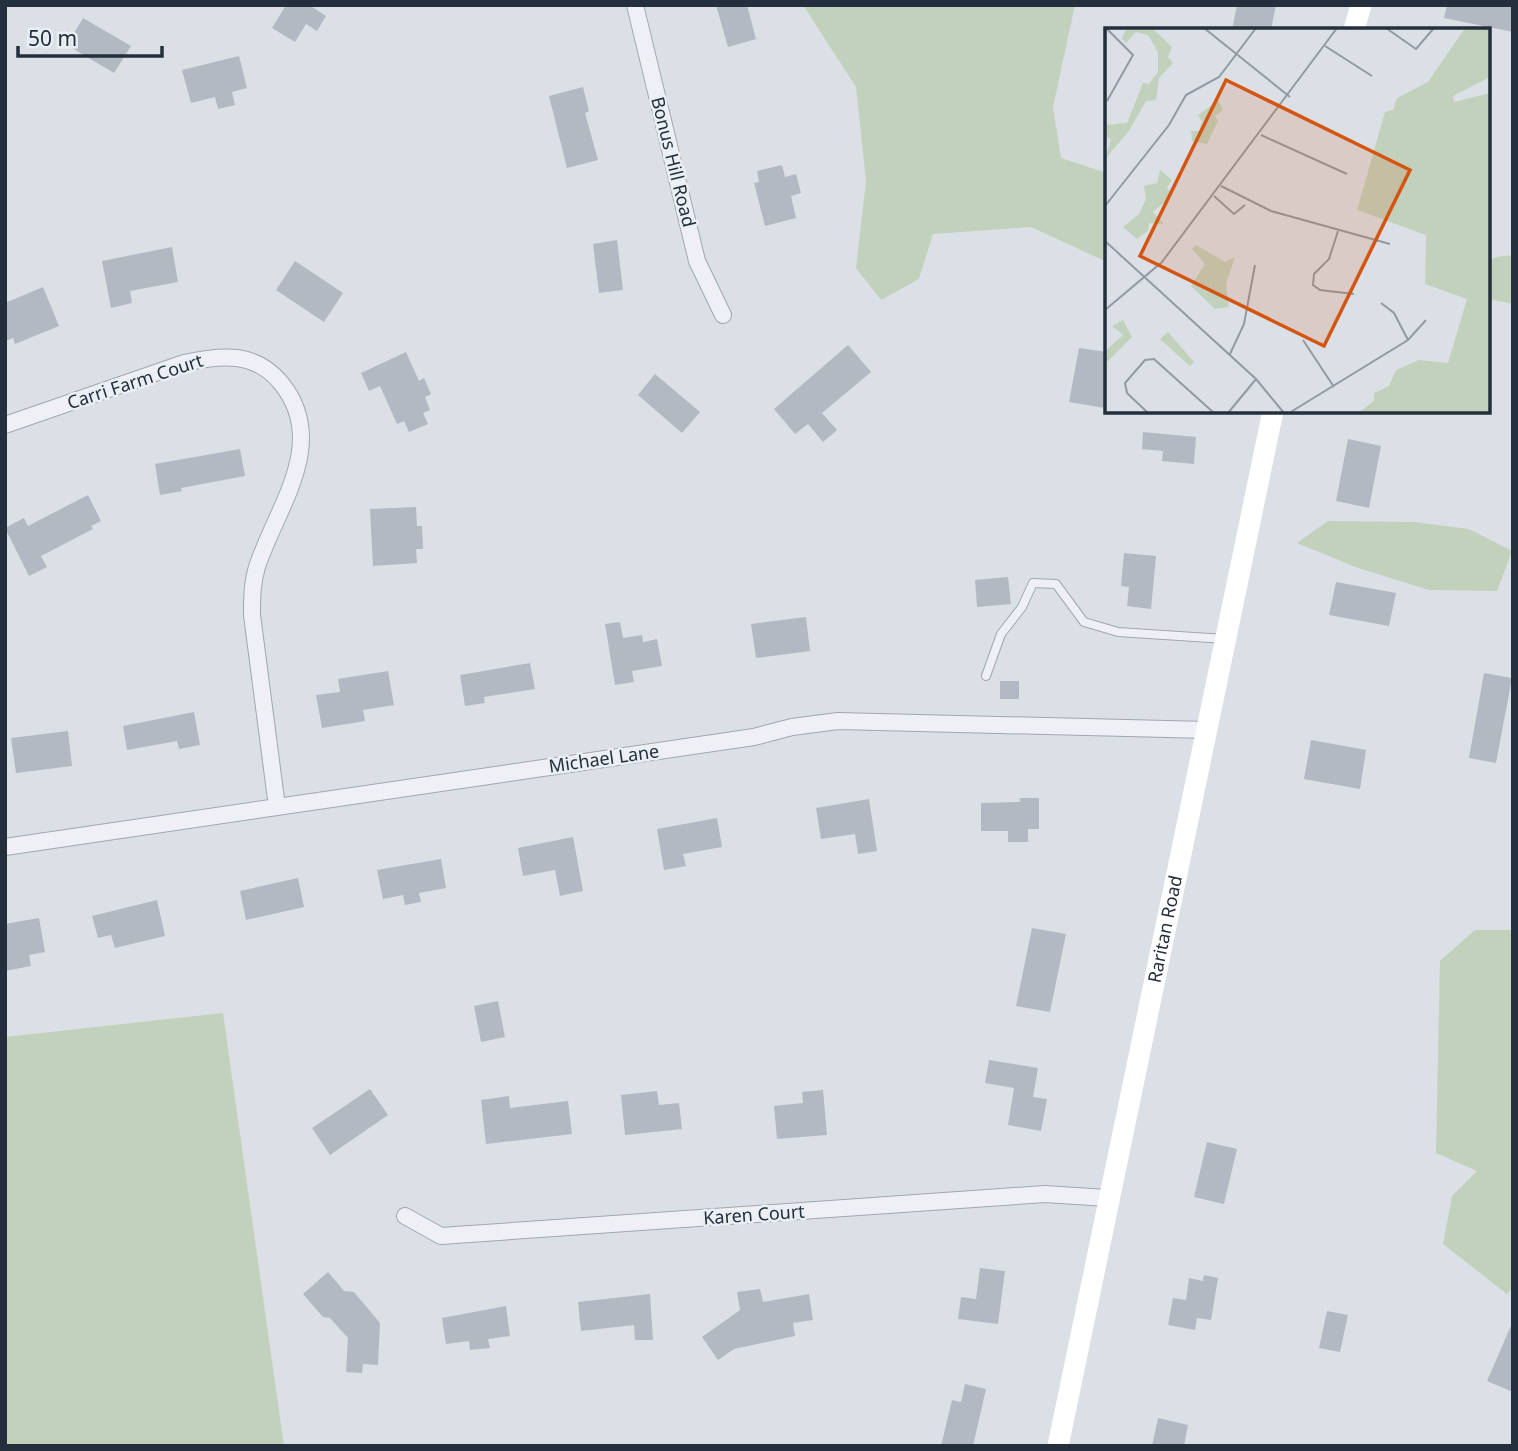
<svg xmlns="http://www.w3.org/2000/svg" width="1518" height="1451" font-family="'Noto Sans',sans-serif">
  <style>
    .green { fill: #c2d1bb }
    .building { fill: #b2b9c3 }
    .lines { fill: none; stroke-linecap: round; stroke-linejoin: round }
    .lane-casing { stroke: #a0a7b0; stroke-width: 10 }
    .street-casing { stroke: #a0a7b0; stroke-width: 18 }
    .lane { stroke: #eef0f5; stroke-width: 8 }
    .street { stroke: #eef0f5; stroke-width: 16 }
    .secondary { stroke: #fff; stroke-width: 21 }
    .labels { text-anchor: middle; stroke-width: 5; stroke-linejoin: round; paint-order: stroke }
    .street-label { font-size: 18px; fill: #242f3d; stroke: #eaeff4 }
    .inset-road { fill: none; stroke: #9299a2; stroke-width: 2 }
    .view { fill: #d45511; fill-opacity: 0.15; stroke: #d45511; stroke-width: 3.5 }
    .inset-edge { fill: none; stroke: #242f3d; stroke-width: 3.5 }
  </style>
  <rect width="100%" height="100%" fill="#dbe0e6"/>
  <g class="green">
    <path d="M803,5H1075L1053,107L1061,158L1107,173V262L1031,227L933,234L919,279L881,300L856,268L866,181L856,87Z"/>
    <path d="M1513,255V304L1488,299V263L1495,257Z"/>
    <path d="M1328,521L1414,522L1469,529L1512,551L1497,591L1429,590L1358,568L1297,543Z"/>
    <path d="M1475,930H1513V1288L1507,1294L1443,1244L1452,1196L1477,1171L1436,1153L1440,961Z"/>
    <path d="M223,1013L284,1446H5V1037Z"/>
  </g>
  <g class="building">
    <path d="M286,5H309L326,16L317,31L306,24L295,42L272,28Z"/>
    <path d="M716,5H747L756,39L728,47Z"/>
    <path d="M1237,5H1276L1271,30H1232Z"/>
    <path d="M1447,5H1513V32L1444,18Z"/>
    <path d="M83,18L131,46L114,73L67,45Z"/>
    <path d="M239,56L247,88L232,92L235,105L218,109L215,97L191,103L182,70Z"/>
    <path d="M583,87L589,111L585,113L598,160L567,168L549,96Z"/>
    <path d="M782,165L785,177L796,174L801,193L791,196L796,218L765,226L754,183L759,182L757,171Z"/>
    <path d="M617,240L623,290L599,293L593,244Z"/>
    <path d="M172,247L178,282L130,291L132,303L111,308L102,261Z"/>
    <path d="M295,261L343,293L324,322L276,290Z"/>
    <path d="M43,287L59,326L15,344L13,338L5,341V303Z"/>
    <path d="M848,345L871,372L822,413L837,430L823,442L808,424L795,434L774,409Z"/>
    <path d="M1079,348L1107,352L1105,408L1069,402Z"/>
    <path d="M406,352L419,381L424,378L431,394L425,397L430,410L423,413L428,424L409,432L404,421L397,424L380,386L369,391L361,373Z"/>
    <path d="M655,374L700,412L682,433L638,395Z"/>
    <path d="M1143,432L1196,437L1194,464L1162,461L1163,451L1142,449Z"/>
    <path d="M1348,439L1381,446L1369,508L1336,501Z"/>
    <path d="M240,449L245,476L181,488L182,491L160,495L155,464Z"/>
    <path d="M88,495L101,521L91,526L93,529L41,556L47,567L29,576L5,528L24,518L28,526Z"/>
    <path d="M416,507L417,526H422L423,549H416L417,563L373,566L370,509Z"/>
    <path d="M1124,553L1156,556L1151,609L1127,606L1129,587L1121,586Z"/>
    <path d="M1008,577L1011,604L977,607L975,580Z"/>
    <path d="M1336,582L1396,593L1389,626L1329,615Z"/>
    <path d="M806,617L810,651L756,658L751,624Z"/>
    <path d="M620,622L623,638L642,635L643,642L657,639L662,666L632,671L634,682L615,685L605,624Z"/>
    <path d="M530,663L535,689L484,697L485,703L465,706L460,675Z"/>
    <path d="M388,671L394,705L363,710L365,721L322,728L316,695L340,692L338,679Z"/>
    <path d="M1484,673L1512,678L1496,763L1469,758Z"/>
    <rect x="1000" y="681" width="19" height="18"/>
    <path d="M194,712L200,745L179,749L177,741L127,750L123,726Z"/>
    <path d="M68,731L72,766L16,773L11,738Z"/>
    <path d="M1311,740L1366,750L1360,789L1304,779Z"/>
    <path d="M1020,798H1039V829H1028V842H1008V831H981V803L1020,802Z"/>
    <path d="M869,799L877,851L858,854L855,834L821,839L816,808Z"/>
    <path d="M717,818L722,847L683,854L686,866L664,870L657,829Z"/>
    <path d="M573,837L583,891L560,896L555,870L523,876L518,848Z"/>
    <path d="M441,859L446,888L419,893L421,902L405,905L403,895L383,899L377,870Z"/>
    <path d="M298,878L304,907L246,920L240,891Z"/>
    <path d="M157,900L165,936L115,948L111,935L98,938L92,916Z"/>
    <path d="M39,918L45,952L29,955L31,966L5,971V924Z"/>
    <path d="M1032,928L1066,934L1050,1012L1016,1006Z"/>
    <path d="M498,1001L505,1037L481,1042L474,1006Z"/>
    <path d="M989,1060L1038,1068L1033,1097L1047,1099L1041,1131L1008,1125L1014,1088L985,1083Z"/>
    <path d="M370,1089L388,1115L330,1155L312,1128Z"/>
    <path d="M823,1090L827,1135L777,1139L774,1106L803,1103L802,1092Z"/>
    <path d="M657,1091L659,1105L679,1103L682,1129L625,1135L621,1095Z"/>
    <path d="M509,1096L510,1108L568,1101L572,1134L486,1144L481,1100Z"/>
    <path d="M1207,1142L1237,1149L1224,1204L1194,1197Z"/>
    <path d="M980,1268L1005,1271L998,1324L958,1319L961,1297L976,1299Z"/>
    <path d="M328,1272L344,1291L354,1292L380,1323L378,1365L363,1364L362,1373L346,1372L348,1338L330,1318L323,1317L303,1294Z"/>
    <path d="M1204,1275L1218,1278L1211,1320L1197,1318L1195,1330L1168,1325L1173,1298L1186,1300L1189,1278L1203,1281Z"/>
    <path d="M760,1289L763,1302L809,1294L813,1320L793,1323L795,1336L734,1349L718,1360L702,1337L740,1310L737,1292Z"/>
    <path d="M650,1294L653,1340H635L634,1325L581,1331L578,1302Z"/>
    <path d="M506,1306L510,1336L488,1339L490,1348L470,1350L469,1341L446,1344L442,1318Z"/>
    <path d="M1327,1311L1348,1315L1340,1352L1319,1348Z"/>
    <path d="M1513,1321V1392L1487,1381Z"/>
    <path d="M965,1384L986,1389L973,1446H941L952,1400L961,1402Z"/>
    <path d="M1158,1418L1188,1425L1184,1446H1152Z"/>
  </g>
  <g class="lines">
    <g class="lane-casing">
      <path id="lane" d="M986,676L1001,634L1022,607L1033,583L1056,584L1084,622L1118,632L1225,639"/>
    </g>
    <g class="street-casing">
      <g id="street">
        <path d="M635,5L697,261L723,315"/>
        <path d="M5,425L184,363C221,355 255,351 281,383C330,443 276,508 257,567C252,583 252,599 252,615L277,807"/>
        <path d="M5,847L754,737L792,727L838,721L1207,730"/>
        <path d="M405,1216L441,1236L1045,1194L1107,1198"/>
      </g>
    </g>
    <use href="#lane" class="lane"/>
    <use href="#street" class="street"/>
    <g class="secondary">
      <path d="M1354,30L1361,5"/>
      <path id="s1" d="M1058,1446L1273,411"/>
    </g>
  </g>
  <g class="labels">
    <g class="street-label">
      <text transform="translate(673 162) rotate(76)" y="6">Bonus Hill Road</text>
      <text transform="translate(135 382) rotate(-18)" y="6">Carri Farm Court</text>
      <text transform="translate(604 759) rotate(-8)" y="6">Michael Lane</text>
      <text dy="6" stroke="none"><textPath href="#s1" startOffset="528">Raritan Road</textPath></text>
      <text transform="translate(754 1215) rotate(-4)" y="6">Karen Court</text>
    </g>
  </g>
  <g transform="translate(1105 28)">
    <rect width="385" height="385" fill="#dbe0e6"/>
    <path d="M22,0H47L67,19L63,29L68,35L54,50L51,72L41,73L24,103L0,131L6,112L0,106V97L22,95L38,55L44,56L53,44V24L43,7L31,4L21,15L17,10ZM360,0H385V49L348,68L349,74L385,65V385H253L269,373V365L284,358L291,342L314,332L343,335L362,271L320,256L321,207L252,182L280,84L288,82L292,70L323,54ZM113,72L118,82L110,88L113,93L102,116L87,113L86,103H94L97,94L93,87ZM55,142L67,152L62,159L67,167L48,184L59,196L44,195L43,203L32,211L18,199L34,186L41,171L39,158L52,155ZM91,217L120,234L130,229L121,256L124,279L110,281L86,258L100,236L87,221ZM18,292L27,309L0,336V323L18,307L7,298ZM63,304L89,334L85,338L55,311Z" fill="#c2d1bb"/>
    <path class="inset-road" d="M1,0L28,27L2,73M99,0L185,69M281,0L311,21L329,0M220,18L267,48M156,107L242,146M116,158L166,183L285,216M109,168L129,186L140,177M0,178L64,97L81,67L114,49L151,0M233,203L224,231L209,246L208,257L215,262L249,266M0,213L151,351L179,385M276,275L289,285L303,312M0,282L57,234L232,0M198,312L229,359M125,326L139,296L150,237M43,385L22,365L20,355L40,332L49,331L109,385M123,385L151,351M184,385L303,312L321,292"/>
    <path class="view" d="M121,52L305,142L219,318L35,228Z"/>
    <rect width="385" height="385" class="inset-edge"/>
  </g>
  <rect width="1518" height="1451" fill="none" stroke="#242f3d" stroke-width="14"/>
  <path d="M18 46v10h144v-10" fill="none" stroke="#242f3d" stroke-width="3.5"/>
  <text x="28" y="46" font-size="21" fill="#242f3d" stroke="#eaeff4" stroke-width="5" paint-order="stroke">50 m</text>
</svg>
